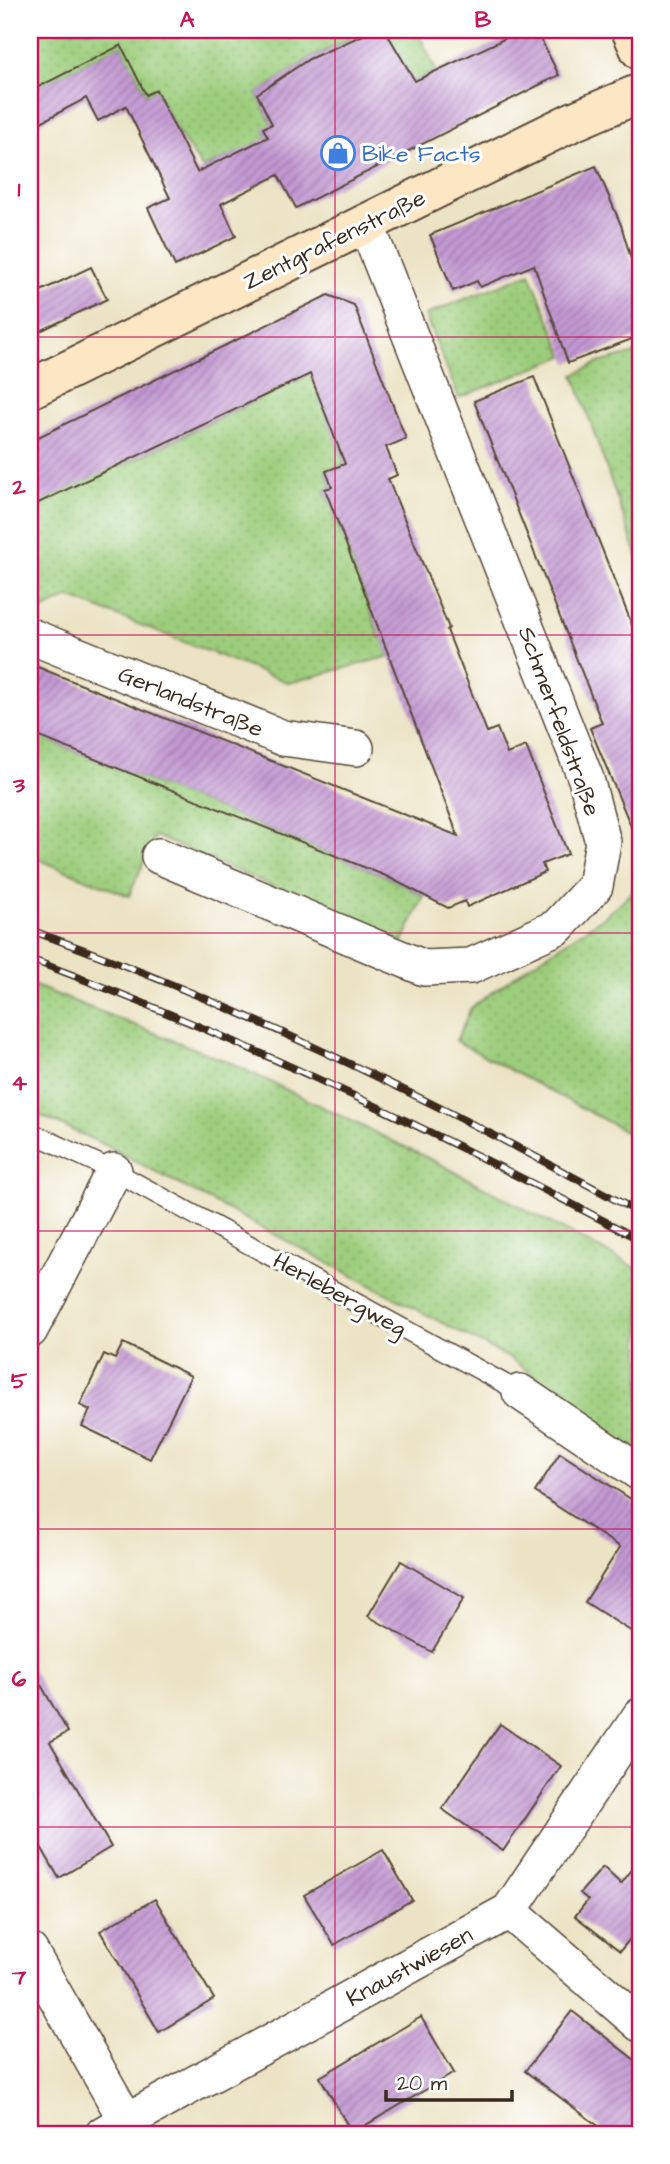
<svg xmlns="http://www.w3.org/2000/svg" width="670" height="2164" font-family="'Architects Daughter',sans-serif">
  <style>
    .grass { fill: url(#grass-dots); stroke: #6c7c4d; stroke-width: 2 }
    .building { fill: url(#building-hatch) }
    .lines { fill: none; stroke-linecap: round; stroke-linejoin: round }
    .lane-casing { stroke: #564637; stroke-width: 21 }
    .street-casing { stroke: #564637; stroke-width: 38 }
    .secondary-casing { stroke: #564637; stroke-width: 42 }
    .lane { stroke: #fff; stroke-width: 18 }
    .street { stroke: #fff; stroke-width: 35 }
    .secondary { stroke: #fce6c4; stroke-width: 38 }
    .rail-casing { stroke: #3b2a1e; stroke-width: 8 }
    .rail { stroke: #fff; stroke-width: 5; stroke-dasharray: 16; stroke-linecap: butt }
    .grid { fill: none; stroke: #c2185b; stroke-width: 2; stroke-opacity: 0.55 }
    .labels { text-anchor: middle; stroke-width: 6; stroke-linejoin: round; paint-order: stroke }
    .shop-label { font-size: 23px; fill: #366cbe; stroke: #fff; text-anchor: start }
    .street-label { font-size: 23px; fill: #3b2a1e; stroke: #fff }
    .neatline { fill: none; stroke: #c2185b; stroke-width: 2.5 }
    .grid-label { font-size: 23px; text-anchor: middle; font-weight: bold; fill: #c2185b }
  </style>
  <defs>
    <pattern id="grass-dots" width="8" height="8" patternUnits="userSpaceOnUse" patternTransform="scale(1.75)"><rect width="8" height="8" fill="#9ccd7c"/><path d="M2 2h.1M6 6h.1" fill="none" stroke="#87b06b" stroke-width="1.8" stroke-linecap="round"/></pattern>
    <pattern id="building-hatch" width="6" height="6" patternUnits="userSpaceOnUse" patternTransform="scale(1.75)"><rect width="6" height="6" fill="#c298d2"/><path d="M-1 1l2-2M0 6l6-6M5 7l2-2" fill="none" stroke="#9f7caa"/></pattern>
  </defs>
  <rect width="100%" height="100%" fill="#fff"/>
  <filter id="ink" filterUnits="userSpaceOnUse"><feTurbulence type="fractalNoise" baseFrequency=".0143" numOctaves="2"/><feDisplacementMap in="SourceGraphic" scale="14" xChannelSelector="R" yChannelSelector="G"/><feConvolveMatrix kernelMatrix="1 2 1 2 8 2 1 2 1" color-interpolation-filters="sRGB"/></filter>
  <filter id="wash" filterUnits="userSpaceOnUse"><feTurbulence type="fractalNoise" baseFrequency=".00686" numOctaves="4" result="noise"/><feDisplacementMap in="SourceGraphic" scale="28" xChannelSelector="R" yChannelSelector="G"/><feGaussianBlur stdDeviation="1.57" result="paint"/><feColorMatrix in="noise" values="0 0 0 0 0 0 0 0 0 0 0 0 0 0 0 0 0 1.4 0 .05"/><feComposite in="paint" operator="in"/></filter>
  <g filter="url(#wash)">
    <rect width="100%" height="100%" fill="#ece3c4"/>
    <g class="grass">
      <path d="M30,30H417L436,71L373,103L368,75L348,39L309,59L257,94L272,124L264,129L276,153L236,172L227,157L203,169L174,126L156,90L146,95L121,45L35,89L30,82Z"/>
      <path d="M530,273L564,356L459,398L425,315Z"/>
      <path d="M640,352V564L574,375L598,363Z"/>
      <path d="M331,364L326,413L345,464L326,471L332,487L325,490L335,514L332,516L343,535L380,638L383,637L390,656L289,683L69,597L30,616V507L117,464L119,467Z"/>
      <path d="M30,733L386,876L424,896L403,942L155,836L129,896L30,856Z"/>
      <path d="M640,885V1139L456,1041L471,1008L523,970L604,917Z"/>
      <path d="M30,984L231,1063L438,1163L640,1270V1455L511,1359L103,1144L30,1111Z"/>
    </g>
    <g id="blocks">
      <g class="building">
        <path d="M374,30H385L415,81L523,30H536L559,75L296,208L278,175L221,204L236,236L175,266L148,208L170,198L126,106L98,121L86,98L30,128V91L121,45L146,95L156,90L197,172L268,137L263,128L272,124L257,94L309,59Z"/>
        <path d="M596,166L621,225L640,289V336L568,363L534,265L480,287L477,281L453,291L430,235Z"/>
        <path d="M91,267L107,299L30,336V296Z"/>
        <path d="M328,295L354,305L406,439L386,447L397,475L388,479L449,628L447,630L487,732L497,728L507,754L526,746L568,854L542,864L545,872L467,907L465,901L448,908L386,876L30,733V664L458,836L325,489L332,487L326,471L345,464L310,374L30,507V441Z"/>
        <path d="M534,377L640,645V848L590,728L602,723L474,401Z"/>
        <path d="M123,1343L191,1376L150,1459L82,1426L90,1410L80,1405L104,1354L115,1359Z"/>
        <path d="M560,1453L640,1505V1637L585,1602L620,1547L535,1492Z"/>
        <path d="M401,1561L464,1598L432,1652L368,1616Z"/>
        <path d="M30,1666L68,1732L50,1742L111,1847L59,1878L30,1828Z"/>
        <path d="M500,1724L561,1766L503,1851L442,1809Z"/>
        <path d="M383,1850L412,1900L334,1945L304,1895Z"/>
        <path d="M640,1859V1927L620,1951L575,1916L588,1900L580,1893L603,1867L621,1884Z"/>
        <path d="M155,1899L214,1999L159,2032L100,1931Z"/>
        <path d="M572,2011L640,2064V2134H609L525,2071Z"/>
        <path d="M421,2017L454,2073L352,2133L320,2077Z"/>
      </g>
    </g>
  </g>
  <g filter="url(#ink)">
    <use href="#blocks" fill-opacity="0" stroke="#564637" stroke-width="2"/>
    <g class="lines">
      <g class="lane-casing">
        <path id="lane" d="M30,1132L114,1171L520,1392"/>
      </g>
      <g class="street-casing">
        <g id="street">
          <path d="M30,636L283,738L356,748"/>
          <path d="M159,856L424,968L471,966L557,927L595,886L603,842L586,779L366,224"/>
          <path d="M30,1330L114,1171"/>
          <path d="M520,1392L640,1473"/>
          <path d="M509,1911L640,2024"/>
          <path d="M30,1951L134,2134"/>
          <path d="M103,2134L509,1911L640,1716"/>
        </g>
      </g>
      <g class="secondary-casing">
        <g id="secondary">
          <path d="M631,30L640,50"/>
          <path d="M30,389L572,122L640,93"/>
        </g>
      </g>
      <use href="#lane" class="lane"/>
      <use href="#street" class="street"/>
      <use href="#secondary" class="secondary"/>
      <g class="rail-casing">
        <g id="rail">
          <path d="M30,930C241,1005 444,1106 640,1213"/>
          <path d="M30,959C240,1037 442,1134 640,1240"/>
        </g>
      </g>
      <use href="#rail" class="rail"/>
    </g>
  </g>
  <path class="grid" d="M335,30V2134M30,337H640M30,635H640M30,933H640M30,1231H640M30,1529H640M30,1827H640"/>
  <defs>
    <g id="shop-ring" transform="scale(1.75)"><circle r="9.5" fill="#fff" stroke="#3f7fe0" stroke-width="1.5"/><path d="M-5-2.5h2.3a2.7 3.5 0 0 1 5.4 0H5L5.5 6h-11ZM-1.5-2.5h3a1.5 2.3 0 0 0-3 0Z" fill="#3f7fe0"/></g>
  </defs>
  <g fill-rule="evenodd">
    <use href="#shop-ring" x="338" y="153"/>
  </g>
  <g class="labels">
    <g class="shop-label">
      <text x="362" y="161">Bike Facts</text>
    </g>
    <g class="street-label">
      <text transform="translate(334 239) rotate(-26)" y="8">Zentgrafenstraße</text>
      <text transform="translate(191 701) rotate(22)" y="8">Gerlandstraße</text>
      <text transform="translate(560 721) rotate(70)" y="8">Schmerfeldstraße</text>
      <text transform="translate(340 1294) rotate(29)" y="8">Herlebergweg</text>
      <text transform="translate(409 1966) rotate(-29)" y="8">Knaustwiesen</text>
    </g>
  </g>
  <rect width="670" height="2164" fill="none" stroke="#fff" stroke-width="77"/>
  <path d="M386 2090v10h126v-10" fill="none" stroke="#3b2a1e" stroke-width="3.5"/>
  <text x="397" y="2090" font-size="21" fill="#3b2a1e" stroke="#ffffff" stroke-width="5" paint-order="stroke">20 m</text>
  <rect x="38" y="38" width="594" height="2088" class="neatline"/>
  <g class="grid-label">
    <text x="187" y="27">A</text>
    <text x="483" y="27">B</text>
    <text x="19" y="196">1</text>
    <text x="19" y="494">2</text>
    <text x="19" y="792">3</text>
    <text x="19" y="1090">4</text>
    <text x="19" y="1388">5</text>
    <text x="19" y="1686">6</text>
    <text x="19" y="1984">7</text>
  </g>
</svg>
